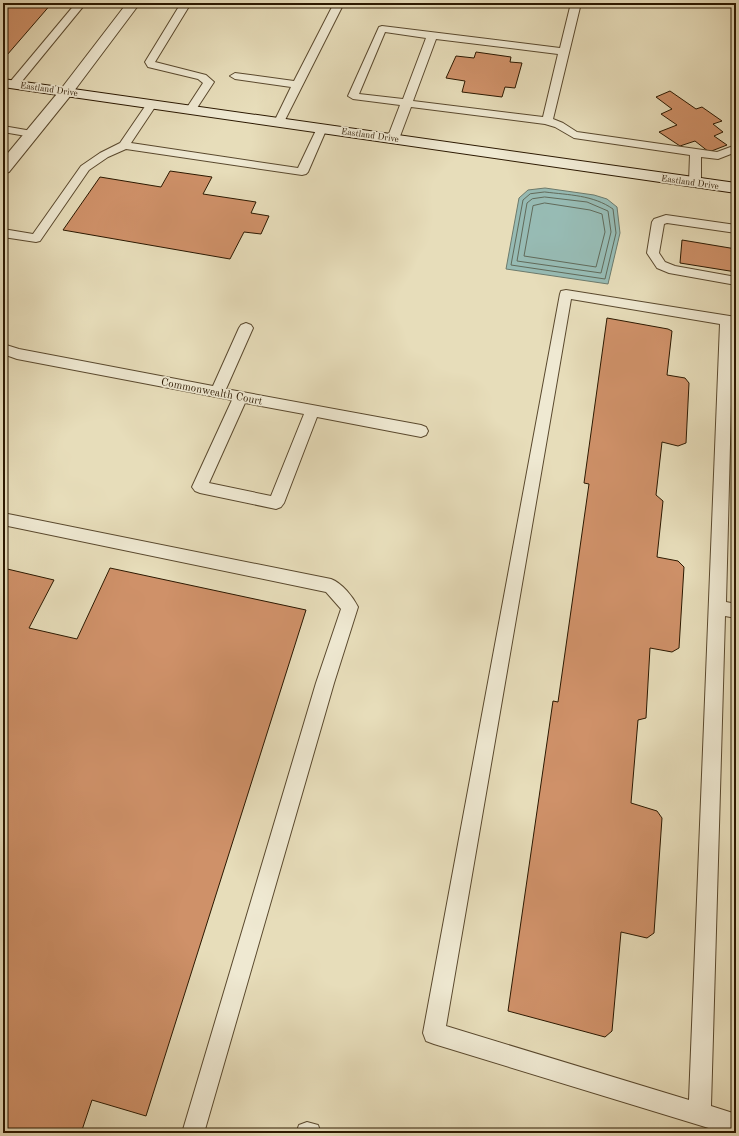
<svg xmlns="http://www.w3.org/2000/svg" width="739" height="1136" font-family="'Old Standard TT',serif">
  <style>
    .water { fill: #97bbb4; stroke: #6c7a6c }
    .lines { fill: none; stroke-linecap: round; stroke-linejoin: round }
    .shore { stroke: #616a5a; stroke-width: 1 }
    .building { fill: #cf9169; stroke: #2b1800 }
    .service-casing { stroke: #5a492e; stroke-width: 2 }
    .minor-casing { stroke: #5a492e; stroke-width: 2 }
    .secondary-casing { stroke: #2b1800; stroke-width: 2 }
    .service { fill: #efe9d2; fill-rule: evenodd }
    .minor { fill: #efe9d2; fill-rule: evenodd }
    .secondary { fill: #efe9d2; fill-rule: evenodd }
    .labels { text-anchor: middle; stroke-width: 3.5; stroke-linejoin: round; paint-order: stroke }
    .far-street-label { font-size: 9px; fill: #2b1800; stroke: #efe9d2 }
    .street-label { font-size: 11px; fill: #2b1800; stroke: #efe9d2 }
  </style>
  <rect width="100%" height="100%" fill="#e7ddba"/>
  <filter id="stains"><feTurbulence type="fractalNoise" baseFrequency=".005" numOctaves="4"/><feColorMatrix values="0 0 0 0 .2 0 0 0 0 .09 0 0 0 0 .02 0 0 0 .5 -.17"/></filter>
  <radialGradient id="worn" r=".72"><stop offset=".6" stop-color="#630" stop-opacity="0"/><stop offset="1" stop-color="#630" stop-opacity=".3"/></radialGradient>
  <path class="water" d="M545,188L594,195L607,199L617,207L620,233L608,284L506,269L519,198L528,190Z"/>
  <g class="lines">
    <g class="shore">
      <path d="M545,192C569,195 593,195 613,209L616,233L605,279L511,265L523,200L530,194Z"/>
      <path d="M545,197L587,202L608,211L611,232L601,273L517,261L527,203L532,199Z"/>
      <path d="M545,203L590,210L602,214L605,232L596,267L524,256L533,206Z"/>
    </g>
  </g>
  <g class="building">
    <path d="M3,3H52L7,55H3Z"/>
    <path d="M476,52L511,57L510,62L522,63L515,88L505,87L502,97L462,92L465,81L446,78L456,56L474,58Z"/>
    <path d="M670,91L696,109L702,107L722,121L713,124L723,132L714,136L727,145L709,152L695,141L680,146L659,132L677,125L661,114L672,109L656,97Z"/>
    <path d="M170,171L212,177L203,194L256,202L251,213L269,216L261,234L244,232L230,259L63,230L100,177L161,187Z"/>
    <path d="M682,240L736,249V272L680,263Z"/>
    <path d="M607,318L668,329L672,331L667,375L685,378L689,383L686,443L678,446L662,442L656,495L663,501L657,557L678,561L684,567L679,648L672,652L650,648L646,718L638,720L631,803L657,811L662,818L654,933L647,938L621,932L612,1031L605,1037L508,1011L553,701L558,702L589,484L584,483Z"/>
    <path d="M3,568L54,580L29,628L77,639L110,568L306,610L146,1116L92,1100L81,1133H3Z"/>
  </g>
  <g class="lines">
    <g class="service-casing">
      <g id="service">
        <path d="M76,3H86L18,86H10L9,84L10,82Z"/>
        <path d="M177,3H187L188,8L155,62L206,75L214,82L195,111L191,112L186,109L203,83L198,79L148,67L145,62L178,8Z"/>
        <path d="M571,3H581L553,119L563,123L577,132L717,152L736,145V152L718,159L701,157V182L699,185H691L689,182L690,155L574,138L555,127L545,124L411,107L399,139L393,142L387,139L400,105L353,99L348,96L379,27L382,26L560,48ZM385,32L426,38L403,99L359,94ZM436,39L558,54L543,117L413,101Z"/>
        <path d="M337,4L342,7L284,122L283,124H275L274,122L291,87L235,79L230,76L235,73L294,81L332,7Z"/>
        <path d="M152,101L157,104L131,143L298,168L318,126H326L327,128L308,172L306,174L302,175L126,149L108,157L89,170L40,241L36,242L3,237V229L33,234L81,166L100,153L120,143L148,102Z"/>
        <path d="M3,126L32,131L37,134L32,137L3,132Z"/>
        <path d="M666,215L736,225V233L667,223L664,224L659,253L665,262L675,266L736,277V285L669,273L657,268L647,253L652,222L654,219Z"/>
        <path d="M566,290L736,317V327L733,326L726,602L736,604V618L725,616L711,1106L736,1114V1133H725L434,1044L426,1041L423,1033L560,294L561,291ZM571,299L720,324L689,1100L446,1026Z"/>
        <path d="M246,323L251,325L253,328L226,389L421,425L426,427L428,431L426,435L421,437L317,417L284,503L281,507L276,509L200,493L195,491L192,487L232,400L17,359L3,354V344L19,349L213,386L239,328L241,325ZM245,403L304,414L271,496L209,483Z"/>
        <path d="M3,513L331,579C342,583 353,597 358,607L334,683L204,1133H182L316,683L341,609L326,592L3,525Z"/>
        <path d="M307,1122L318,1125L321,1133H296L299,1125Z"/>
      </g>
    </g>
    <g class="minor-casing">
      <path id="minor" d="M127,3H140L71,95L9,172L3,174V159L61,89Z"/>
    </g>
    <g class="secondary-casing">
      <path id="secondary" d="M3,79L736,183V193L3,87Z"/>
    </g>
    <use href="#service" class="service"/>
    <use href="#minor" class="minor"/>
    <use href="#secondary" class="secondary"/>
  </g>
  <g class="labels">
    <g class="far-street-label">
      <text transform="translate(49 89) rotate(8)" y="3">Eastland Drive</text>
      <text transform="translate(370 135) rotate(8)" y="3">Eastland Drive</text>
      <text transform="translate(690 182) rotate(8)" y="3">Eastland Drive</text>
    </g>
    <g class="street-label">
      <text transform="translate(212 391) rotate(11)" y="4">Commonwealth Court</text>
    </g>
  </g>
  <rect width="739" height="1136" fill="none" stroke="#e7ddba" stroke-width="16"/>
  <rect x="4" y="4" width="731" height="1128" fill="none" stroke="#2b1800" stroke-width="2"/>
  <rect x="8" y="8" width="723" height="1120" fill="none" stroke="#2b1800"/>
  <rect width="100%" height="100%" filter="url(#stains)"/>
  <rect width="100%" height="100%" fill="url(#worn)"/>
</svg>
